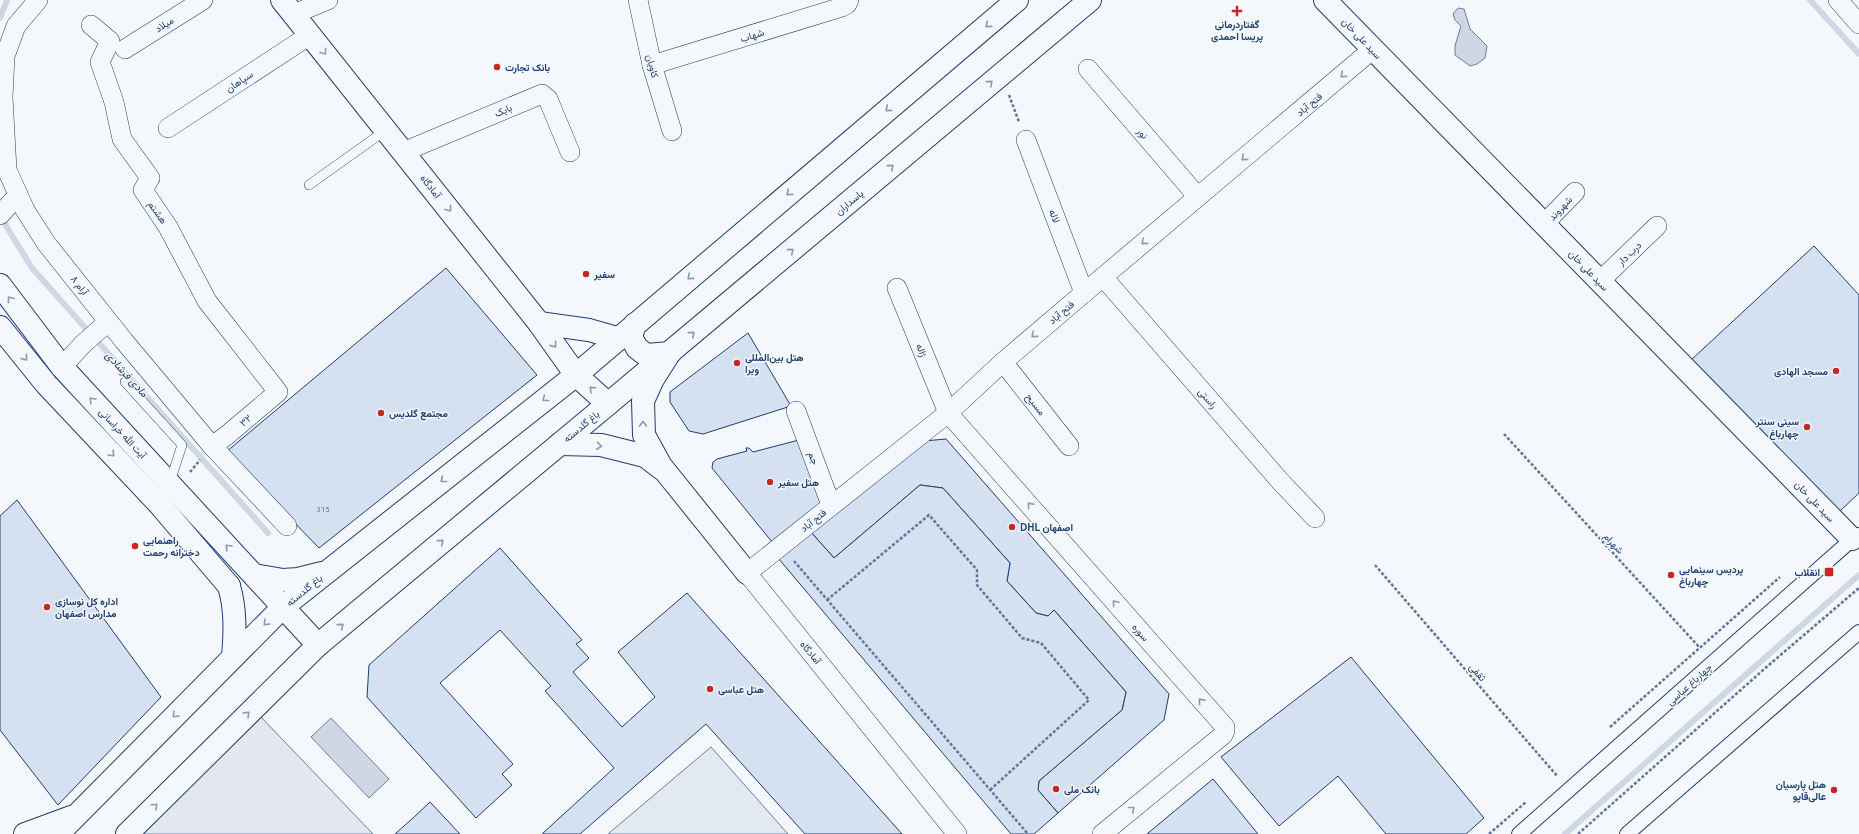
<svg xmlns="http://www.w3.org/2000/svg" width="1859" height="834" font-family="Ubuntu,Vazirmatn,sans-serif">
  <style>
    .green { fill: #e3e9f0; stroke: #687fa3 }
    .parking { fill: #e3e8f0; stroke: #687fa3 }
    .water { fill: #cfd7e4; stroke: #687fa3 }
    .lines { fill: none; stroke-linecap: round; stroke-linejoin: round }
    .stream { stroke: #cfd7e4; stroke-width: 6 }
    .building { fill: #d5e0f0; stroke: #1d3f73 }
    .service-casing { stroke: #1d3f73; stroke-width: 10 }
    .pedestrian-casing { stroke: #1d3f73; stroke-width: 16 }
    .minor-casing { stroke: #1d3f73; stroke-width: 20 }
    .tertiary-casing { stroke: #1d3f73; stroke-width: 24 }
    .secondary-casing { stroke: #1d3f73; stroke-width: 24 }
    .primary-casing { stroke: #1d3f73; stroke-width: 24 }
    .path { stroke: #5e769c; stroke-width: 2.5; stroke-dasharray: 3 2; stroke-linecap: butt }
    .service { stroke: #f4f7fb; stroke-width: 9 }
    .pedestrian { stroke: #f4f7fb; stroke-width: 14 }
    .minor { stroke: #f4f7fb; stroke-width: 19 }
    .tertiary { stroke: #f4f7fb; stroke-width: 22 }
    .secondary { stroke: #f4f7fb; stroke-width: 22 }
    .primary { stroke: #f4f7fb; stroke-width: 22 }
    .oneway { stroke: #889bb7 }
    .poi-dot { fill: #c62828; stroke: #f4f7fb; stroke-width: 1.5 }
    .labels { text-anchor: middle; stroke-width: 3; stroke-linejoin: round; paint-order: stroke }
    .number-label { font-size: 8px; fill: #4b6792 }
    .street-label { font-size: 10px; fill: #1d3f73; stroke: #f4f7fb }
    .poi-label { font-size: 10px; font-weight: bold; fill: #1d3f73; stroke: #f4f7fb; text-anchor: start }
    .water-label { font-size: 11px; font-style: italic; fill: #1d3f73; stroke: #f4f7fb }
  </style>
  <rect width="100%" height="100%" fill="#f4f7fb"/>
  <path class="green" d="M711,747L788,834H608Z"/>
  <path class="parking" d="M260,716L373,834H140Z"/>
  <g class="water">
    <path d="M1458,8L1464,9L1470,29L1487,46L1485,58L1477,64L1470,66L1455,55V46L1461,26L1455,20L1453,14Z"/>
    <path d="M331,718L389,779L369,798L311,737Z"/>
  </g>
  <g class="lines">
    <g class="stream">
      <path d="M1810,0L1859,54"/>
      <path d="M0,18L7,0"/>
      <path d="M3,216L6,226L32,268L268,533"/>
      <path d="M1565,834L1859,575"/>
    </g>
  </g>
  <g class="building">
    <path d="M1814,246L1859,295V493L1839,512L1690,361Z"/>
    <path d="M446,268L537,375L319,548L226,452Z"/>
    <path d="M748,333L791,406L703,434L689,431L670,402V392Z"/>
    <path d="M946,439L1169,694L1164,720L1058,813L1038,790L1039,781L1122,710L1126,692L1054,610L1048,616L1036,613L1007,581L1010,563L943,488L920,485L834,558L810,531L913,442Z"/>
    <path d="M799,440L823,496L818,508L772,542L712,468L713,462L717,459L747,451L746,448H749L753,452Z"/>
    <path d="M920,485L943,488L1010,563L1007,581L1036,613L1048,616L1054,610L1126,692L1122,710L1039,781L1038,790L1058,813L1034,834H1011L778,558L810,531L834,558Z"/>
    <path d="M17,500L161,697L58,805L0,730V516Z"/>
    <path d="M500,548L582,640L576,644L589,658L573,672L622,727L655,697L618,652L687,593L902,834H805L706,724L580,834H542L614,768L545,691L551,686L500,630L440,683L513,764L502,774L512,785L476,818L367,697L369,665Z"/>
    <path d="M1351,657L1484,818L1466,834H1386L1338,776L1279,826L1221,757Z"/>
    <path d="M1213,779L1258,834H1147Z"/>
    <path d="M430,802L460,834H395L413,818Z"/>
  </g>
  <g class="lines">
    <g class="service-casing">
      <g id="service">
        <path d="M309,185L386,130"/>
        <path d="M125,382L182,445L170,482"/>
      </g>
    </g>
    <g class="pedestrian-casing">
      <g id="pedestrian">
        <path d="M1519,834L1857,535"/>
        <path d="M1627,834L1859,632"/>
      </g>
    </g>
    <g class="minor-casing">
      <g id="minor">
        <path d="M38,0L16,26L5,56L3,97L7,170L25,210L46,243L124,341L212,446L287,526"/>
        <path d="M638,0L652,65L672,131"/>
        <path d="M1838,0L1859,24"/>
        <path d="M294,14L328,0"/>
        <path d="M91,25L110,41L100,62L114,102L122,139L150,178L143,190L168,227L207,301L278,392L226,436L212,446"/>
        <path d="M125,49L203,0"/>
        <path d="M652,65L842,7L847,4L849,0"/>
        <path d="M1088,69L1198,197"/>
        <path d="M168,128L310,35"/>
        <path d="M1026,140L1084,293"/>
        <path d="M403,152L542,94L548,99L570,152"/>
        <path d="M0,215L18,195"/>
        <path d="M1544,224L1575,192"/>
        <path d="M1103,277L1280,481L1315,518"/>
        <path d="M1600,281L1657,226"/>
        <path d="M897,288L948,413L1225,727V731L1223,735L1102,834"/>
        <path d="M1003,362L1069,446"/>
        <path d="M62,367L83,344L108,322"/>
        <path d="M796,411L831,505"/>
        <path d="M957,834L747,573L948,413L1003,362L1084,293L1373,49"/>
      </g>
    </g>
    <g class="tertiary-casing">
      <g id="tertiary">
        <path d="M1325,0L1852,539"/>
        <path d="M667,357L653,379L643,401L644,435L661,466L747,573"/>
        <path d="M560,444L601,445L645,456L662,469"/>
      </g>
    </g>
    <g class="secondary-casing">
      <g id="secondary">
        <path d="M282,0L539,323L576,375"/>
        <path d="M0,285L62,367L318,645"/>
        <path d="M0,327L46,384L160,505L229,586"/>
      </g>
    </g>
    <g class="primary-casing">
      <g id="primary">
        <path d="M539,323L589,330L617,338"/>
        <path d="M635,324L631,337L637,348L646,355L670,353"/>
        <path d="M576,375L608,404"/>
        <path d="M254,575L283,580L298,579L322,573"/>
        <path d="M229,586C236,610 235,633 233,657"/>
        <path d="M25,834L71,817"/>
        <path d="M58,834L284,606L576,375L1017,0"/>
        <path d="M127,834L318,645L608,404L1090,0"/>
      </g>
    </g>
    <g class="path">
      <path d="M1009,95L1019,122"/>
      <path d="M1504,434L1700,648"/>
      <path d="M190,472L200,460"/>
      <path d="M794,561L1028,834"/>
      <path d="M1375,565L1558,777"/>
      <path d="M827,600L929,515L977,570V585L1022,638L1041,643L1089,700L990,790"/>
      <path d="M1610,727L1780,577"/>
      <path d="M1489,834L1526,802"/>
      <path d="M1578,834L1770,664L1859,588"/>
    </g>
    <use href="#service" class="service"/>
    <use href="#pedestrian" class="pedestrian"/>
    <use href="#minor" class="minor"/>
    <use href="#tertiary" class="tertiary"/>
    <use href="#secondary" class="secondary"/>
    <use href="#primary" class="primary"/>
  </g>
  <defs><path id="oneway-chevron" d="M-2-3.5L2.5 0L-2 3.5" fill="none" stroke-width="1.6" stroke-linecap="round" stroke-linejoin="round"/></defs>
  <g class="oneway">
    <use href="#oneway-chevron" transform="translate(988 25) rotate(140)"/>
    <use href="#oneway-chevron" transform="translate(324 52) rotate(52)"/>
    <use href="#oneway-chevron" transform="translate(1343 75) rotate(140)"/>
    <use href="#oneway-chevron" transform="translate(990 83) rotate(-41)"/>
    <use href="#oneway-chevron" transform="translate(888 109) rotate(140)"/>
    <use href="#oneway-chevron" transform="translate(1244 158) rotate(140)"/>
    <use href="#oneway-chevron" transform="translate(891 167) rotate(-40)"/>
    <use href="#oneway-chevron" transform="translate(789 193) rotate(140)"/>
    <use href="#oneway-chevron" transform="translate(449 209) rotate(52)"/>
    <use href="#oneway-chevron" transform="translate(1144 242) rotate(140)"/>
    <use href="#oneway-chevron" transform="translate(791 251) rotate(-40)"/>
    <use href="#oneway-chevron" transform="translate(690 277) rotate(140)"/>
    <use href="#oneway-chevron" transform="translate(10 299) rotate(-127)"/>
    <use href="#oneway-chevron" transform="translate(692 334) rotate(-40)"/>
    <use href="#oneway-chevron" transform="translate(1034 335) rotate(139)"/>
    <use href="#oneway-chevron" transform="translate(554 345) rotate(55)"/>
    <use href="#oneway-chevron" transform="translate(25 358) rotate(51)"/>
    <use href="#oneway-chevron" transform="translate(592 389) rotate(-138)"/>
    <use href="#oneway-chevron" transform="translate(545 399) rotate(142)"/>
    <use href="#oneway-chevron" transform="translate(92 400) rotate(-133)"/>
    <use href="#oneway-chevron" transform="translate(643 424) rotate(-91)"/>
    <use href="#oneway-chevron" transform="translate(599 446) rotate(6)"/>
    <use href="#oneway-chevron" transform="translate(112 454) rotate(47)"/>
    <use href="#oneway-chevron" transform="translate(443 480) rotate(142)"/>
    <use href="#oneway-chevron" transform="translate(1030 505) rotate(-131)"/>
    <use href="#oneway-chevron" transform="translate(441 542) rotate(-40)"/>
    <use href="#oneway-chevron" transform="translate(228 547) rotate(-133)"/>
    <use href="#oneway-chevron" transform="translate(1115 603) rotate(-131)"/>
    <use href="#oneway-chevron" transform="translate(266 623) rotate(135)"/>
    <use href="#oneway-chevron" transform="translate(341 626) rotate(-40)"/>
    <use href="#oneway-chevron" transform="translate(1201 701) rotate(-131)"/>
    <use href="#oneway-chevron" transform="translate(247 714) rotate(-45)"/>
    <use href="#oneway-chevron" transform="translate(175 715) rotate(135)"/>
    <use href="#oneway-chevron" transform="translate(155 806) rotate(-45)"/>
    <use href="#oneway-chevron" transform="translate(1132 809) rotate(-39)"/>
  </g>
  <g class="poi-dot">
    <path d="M1235 5h4v4h4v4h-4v4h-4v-4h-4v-4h4z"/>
    <circle cx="497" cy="67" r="4"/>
    <circle cx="586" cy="274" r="4"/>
    <circle cx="737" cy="363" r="4"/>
    <circle cx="1836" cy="371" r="4"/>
    <circle cx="381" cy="413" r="4"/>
    <circle cx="1807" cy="427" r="4"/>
    <circle cx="770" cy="482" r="4"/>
    <circle cx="1012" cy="527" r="4"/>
    <circle cx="135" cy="546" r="4"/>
    <rect x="1824" y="567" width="10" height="10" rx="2"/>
    <circle cx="1671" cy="575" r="4"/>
    <circle cx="47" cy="607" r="4"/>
    <circle cx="710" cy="689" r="4"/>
    <circle cx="1056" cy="789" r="4"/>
    <circle cx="1834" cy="790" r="4"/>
  </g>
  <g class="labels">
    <g class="number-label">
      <text x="323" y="512">315</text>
    </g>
    <g class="street-label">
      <text transform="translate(164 24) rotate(-32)" y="4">میلاد</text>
      <text transform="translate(752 35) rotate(-17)" y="4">شهاب</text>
      <text transform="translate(1362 38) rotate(46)" y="4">سید علی خان</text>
      <text transform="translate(653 66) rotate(75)" y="4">کاویان</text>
      <text transform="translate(239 81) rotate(-33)" y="4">سپاهان</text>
      <text transform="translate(1309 104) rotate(-40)" y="4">فتح آباد</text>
      <text transform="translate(503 110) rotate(-23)" y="4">بابک</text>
      <text transform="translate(1143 133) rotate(49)" y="4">نور</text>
      <text transform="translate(431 186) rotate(52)" y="4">آمادگاه</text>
      <text transform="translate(849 202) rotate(-40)" y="4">پاسداران</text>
      <text transform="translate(1560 208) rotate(-47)" y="4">شهروند</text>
      <text transform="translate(158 212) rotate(55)" y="4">هشتم</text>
      <text transform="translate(1055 216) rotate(69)" y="4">لاله</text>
      <text transform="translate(1629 253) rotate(-44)" y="4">درب دار</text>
      <text transform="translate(1589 270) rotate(46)" y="4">سید علی خان</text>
      <text transform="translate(80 285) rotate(52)" y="4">۸ آرام</text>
      <text transform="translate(1061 312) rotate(-41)" y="4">فتح آباد</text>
      <text transform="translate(922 350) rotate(68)" y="4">ژاله</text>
      <text transform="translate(1208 398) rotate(49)" y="4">راستی</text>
      <text transform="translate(1036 404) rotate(52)" y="4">مسیح</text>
      <text transform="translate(245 420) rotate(-41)" y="4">۳۲</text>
      <text transform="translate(581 426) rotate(-40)" y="4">باغ گلدسته</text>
      <text transform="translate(123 433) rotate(47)" y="4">آیت الله خراسانی</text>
      <text transform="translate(814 458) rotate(69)" y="4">جم</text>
      <text transform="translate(1815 501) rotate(46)" y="4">سید علی خان</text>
      <text transform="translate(813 520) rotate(-39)" y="4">فتح آباد</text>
      <text transform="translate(1614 543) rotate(48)" y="4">شهرام</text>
      <text transform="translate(304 590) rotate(-39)" y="4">باغ گلدسته</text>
      <text transform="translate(1141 632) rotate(49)" y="4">سوره</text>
      <text transform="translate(811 652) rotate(51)" y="4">آمادگاه</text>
      <text transform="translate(1478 672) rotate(49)" y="4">ثقفی</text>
      <text transform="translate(1689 684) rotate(-42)" y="4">چهارباغ عباسی</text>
    </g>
    <g class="poi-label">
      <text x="1237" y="28" text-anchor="middle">گفتاردرمانی<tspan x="1237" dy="12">پریسا احمدی</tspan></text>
      <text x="505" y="71">بانک تجارت</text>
      <text x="594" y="278">سفیر</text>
      <text x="745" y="361">هتل بین‌المللی<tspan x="745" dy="12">ویرا</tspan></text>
      <text x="1828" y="375" text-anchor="end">مسجد الهادی</text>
      <text x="389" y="417">مجتمع گلدیس</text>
      <text x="1799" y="425" text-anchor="end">سیتی سنتر<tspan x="1799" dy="12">چهارباغ</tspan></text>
      <text x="778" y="486">هتل سفیر</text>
      <text x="1020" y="531">DHL اصفهان</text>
      <text x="143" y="544">راهنمایی<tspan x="143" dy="12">دخترانه رحمت</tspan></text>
      <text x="1679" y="573">پردیس سینمایی<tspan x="1679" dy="12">چهارباغ</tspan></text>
      <text x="1820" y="576" text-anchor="end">انقلاب</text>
      <text x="55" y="605">اداره کل نوسازی<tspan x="55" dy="12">مدارس اصفهان</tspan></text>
      <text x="718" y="693">هتل عباسی</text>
      <text x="1826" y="788" text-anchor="end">هتل پارسیان<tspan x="1826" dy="12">عالی‌قاپو</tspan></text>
      <text x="1064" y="793">بانک ملی</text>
    </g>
    <g class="water-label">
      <text transform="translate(127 374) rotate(48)" y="4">مادی فرشادی</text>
    </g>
  </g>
</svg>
